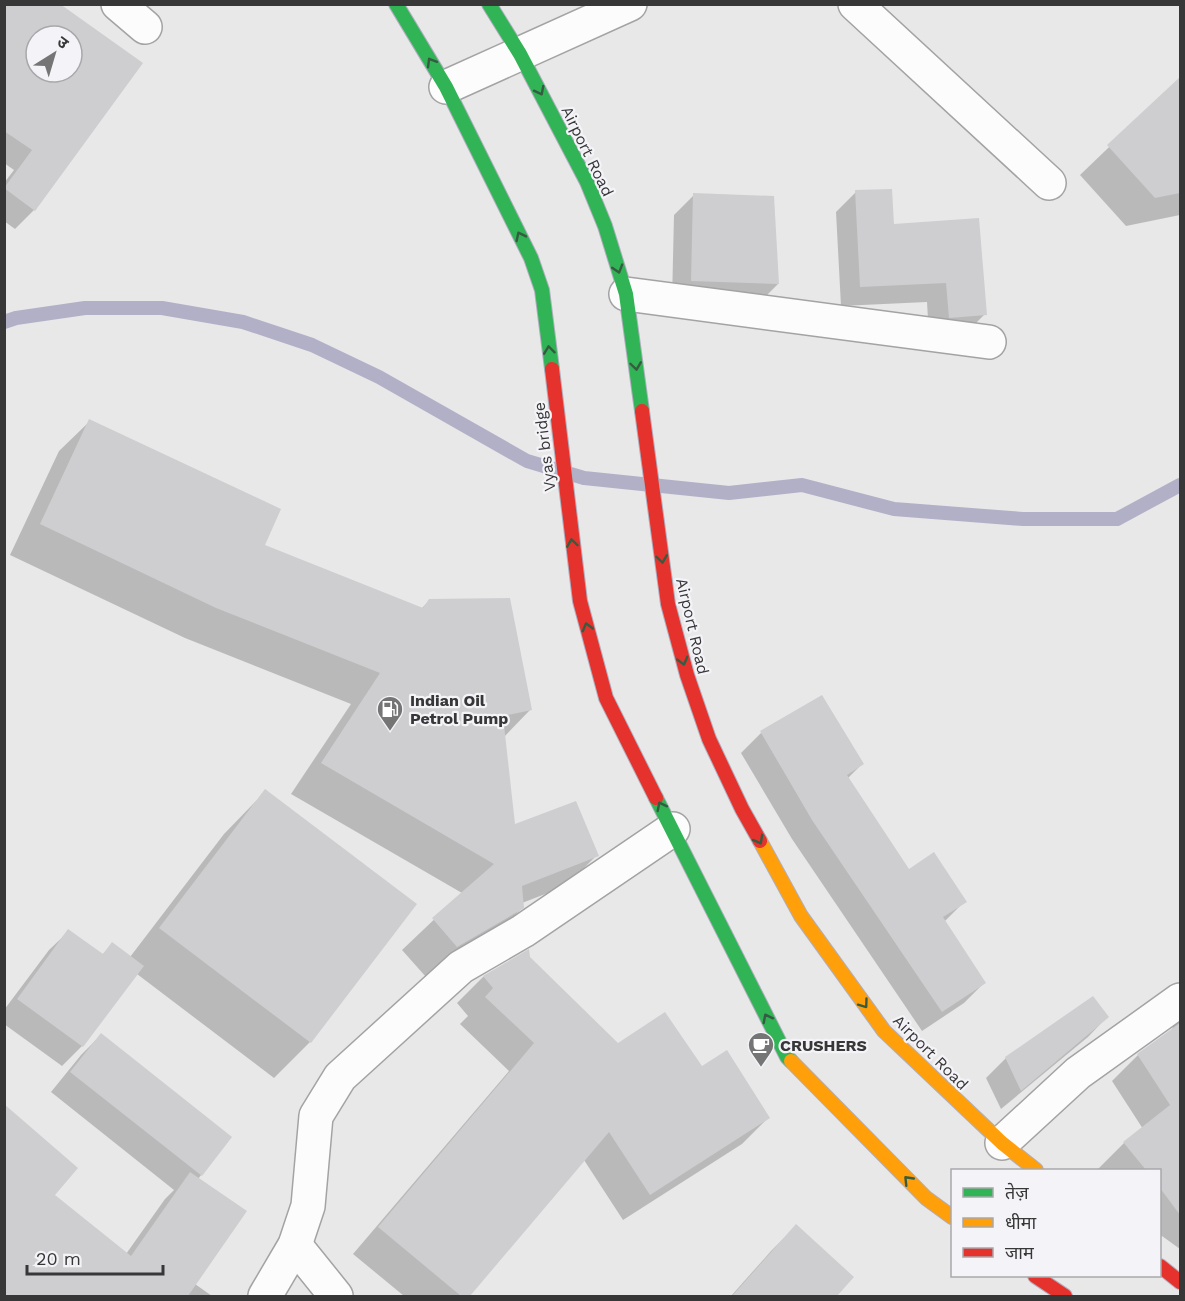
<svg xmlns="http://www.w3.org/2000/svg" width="1185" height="1301" font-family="'Work Sans','Noto Sans Devanagari',sans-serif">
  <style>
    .shadow { fill: #0003; fill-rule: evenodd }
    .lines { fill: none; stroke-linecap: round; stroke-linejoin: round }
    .stream { stroke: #b2b0c7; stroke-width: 14 }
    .building { fill: #ceced0; fill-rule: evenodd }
    .street-casing { stroke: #a3a3a4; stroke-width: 36 }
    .fast-casing { stroke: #b0aebe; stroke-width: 16 }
    .slow-casing { stroke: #b0aebe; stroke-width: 16 }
    .jam-casing { stroke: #b0aebe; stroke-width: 16 }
    .street { stroke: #fcfcfc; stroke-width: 33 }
    .fast { stroke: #30b455; stroke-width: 14 }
    .slow { stroke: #ff9f0a; stroke-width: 14 }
    .jam { stroke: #e5322d; stroke-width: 14 }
    .oneway { stroke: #355c41 }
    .labels { text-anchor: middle; stroke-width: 4.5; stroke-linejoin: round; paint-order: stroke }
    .street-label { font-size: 16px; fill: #373738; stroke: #f4f4f8 }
    .poi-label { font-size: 16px; font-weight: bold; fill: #373738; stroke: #f4f4f8; text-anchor: start }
  </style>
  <rect width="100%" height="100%" fill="#e8e8e9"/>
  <g class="shadow">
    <path d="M4,4L141,63L34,210L15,229L4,221V183L14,170L4,163ZM36,36H72V72H36Z"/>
    <path d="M1180,79V215L1126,226L1080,175Z"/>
    <path d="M856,192L985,314L965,334L929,337L927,302L841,306L836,212Z"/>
    <path d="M694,195L778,284L758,304L672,301L674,215Z"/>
    <path d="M90,421L263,546L421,609L430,600L530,710L504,737L514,826L597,855L566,886L522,903L523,907L492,938L426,977L402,950L462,893L291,794L351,704L185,638L10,555L59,451Z"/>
    <path d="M761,733L862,764L847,779L908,871L965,901L944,922L984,983L964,1003L922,1031L792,839L741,753Z"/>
    <path d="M260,797L310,1042L274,1078L137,974L82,1046L62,1066L4,1024V1010L49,950L69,931L102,955L112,944L130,957L224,834Z"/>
    <path d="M528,952V957L618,1045L702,1068L768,1118L742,1144L623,1220L584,1160L468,1296H404L353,1254L509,1071L460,1024L468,1016L457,1003L483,977Z"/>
    <path d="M1107,1017L1088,1037L1001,1109L986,1078L1006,1058Z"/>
    <path d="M1180,1018V1249L1162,1236L1160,1238V1170L1098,1169L1124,1143L1143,1129L1112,1081L1138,1055L1172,1030L1173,1026Z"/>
    <path d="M101,1035L230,1138L198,1179L195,1284L212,1296H4V1121L53,1195L126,1254L165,1199L174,1190L51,1092L81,1055Z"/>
    <path d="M796,1226L852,1277L835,1296H731L771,1251Z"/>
  </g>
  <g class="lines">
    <path class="stream" d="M4,322L16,318L85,308H162L243,322L312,345L379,377L527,461L584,478L729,493L802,485L894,509L1023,519H1117L1180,485"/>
  </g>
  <g class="building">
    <path d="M4,4H60L143,63L35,211L4,188L32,150L4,131ZM36,36H72V72H36Z"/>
    <path d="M1180,77V193L1155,198L1107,145Z"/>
    <path d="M892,189L894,224L979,218L987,315L949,318L946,283L860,287L855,190Z"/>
    <path d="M693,193L774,196L779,284L691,281Z"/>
    <path d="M89,419L281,509L265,545L423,608L429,599L510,598L532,710L503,716L515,824L576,801L599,856L522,886L524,908L457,947L432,918L494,864L321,763L380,673L216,608L40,524Z"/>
    <path d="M822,695L864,764L847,775L909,869L934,852L967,902L943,917L986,983L942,1012L812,820L760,731Z"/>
    <path d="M265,789L417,904L311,1043L159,928Z"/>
    <path d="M68,929L103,954L112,942L144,966L83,1047L17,999Z"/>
    <path d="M529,949L530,957L618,1043L665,1012L702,1066L727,1050L770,1118L650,1195L609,1132L470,1296H461L378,1227L534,1043L485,997L493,988L483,976Z"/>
    <path d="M1093,996L1109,1017L1021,1091L1005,1057Z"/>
    <path d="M1180,1023V1215L1160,1188V1170H1146L1123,1142L1170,1105L1137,1054Z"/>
    <path d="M101,1033L232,1137L202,1176L70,1072Z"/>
    <path d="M4,1104L78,1168L55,1195L131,1256L190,1172L247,1211L188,1296H4Z"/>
    <path d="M796,1224L854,1277L837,1296H732Z"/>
  </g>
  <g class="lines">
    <g class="street-casing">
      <g id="street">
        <path d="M118,4L145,27"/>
        <path d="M855,4L1049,183"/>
        <path d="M446,87L630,4"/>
        <path d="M626,294L989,342"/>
        <path d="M1002,1143L1078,1073L1180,1000"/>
        <path d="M295,1245L336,1296"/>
        <path d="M265,1296L295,1245L308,1206L316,1116L340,1077L461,967L523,931L673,829"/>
      </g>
    </g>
    <g class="fast-casing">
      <g id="fast">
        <path d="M396,4L446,87L531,258L542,290L552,369"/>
        <path d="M489,4L520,54L587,182L605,226L626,294L642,411"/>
        <path d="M656,798L787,1057L791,1061"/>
      </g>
    </g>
    <g class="slow-casing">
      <g id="slow">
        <path d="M760,841L801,916L884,1031L1002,1143L1036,1170"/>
        <path d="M791,1061L926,1198L952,1217"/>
      </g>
    </g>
    <g class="jam-casing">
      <g id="jam">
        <path d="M552,369L580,601L606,698L656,798"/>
        <path d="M642,411L668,604L687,675L709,739L742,809L760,841"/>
        <path d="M1160,1266L1180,1282"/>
        <path d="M1035,1276L1065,1296"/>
      </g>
    </g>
    <use href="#street" class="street"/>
    <use href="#fast" class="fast"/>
    <use href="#slow" class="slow"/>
    <use href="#jam" class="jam"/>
  </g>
  <defs><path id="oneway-chevron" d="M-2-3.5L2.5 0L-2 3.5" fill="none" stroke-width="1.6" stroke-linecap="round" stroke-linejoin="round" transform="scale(1.5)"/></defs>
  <g class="oneway">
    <use href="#oneway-chevron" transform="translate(431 62) rotate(-121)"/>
    <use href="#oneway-chevron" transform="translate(540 91) rotate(63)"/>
    <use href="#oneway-chevron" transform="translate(520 236) rotate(-116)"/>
    <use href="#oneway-chevron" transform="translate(618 269) rotate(73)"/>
    <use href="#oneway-chevron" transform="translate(549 350) rotate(-97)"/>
    <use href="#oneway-chevron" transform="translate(636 366) rotate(82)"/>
    <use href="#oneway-chevron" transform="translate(572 543) rotate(-98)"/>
    <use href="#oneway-chevron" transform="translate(662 559) rotate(82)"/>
    <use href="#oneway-chevron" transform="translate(587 627) rotate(-105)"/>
    <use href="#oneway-chevron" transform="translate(683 661) rotate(75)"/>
    <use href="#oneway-chevron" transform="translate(661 806) rotate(-117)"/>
    <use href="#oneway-chevron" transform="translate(759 840) rotate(61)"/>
    <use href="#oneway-chevron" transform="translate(864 1004) rotate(54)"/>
    <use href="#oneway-chevron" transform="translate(767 1018) rotate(-117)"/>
    <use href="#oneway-chevron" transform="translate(908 1180) rotate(-134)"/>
  </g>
  <defs>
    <g id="fuel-pin" transform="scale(1.35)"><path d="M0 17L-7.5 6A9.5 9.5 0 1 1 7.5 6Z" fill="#757576" stroke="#f4f4f8"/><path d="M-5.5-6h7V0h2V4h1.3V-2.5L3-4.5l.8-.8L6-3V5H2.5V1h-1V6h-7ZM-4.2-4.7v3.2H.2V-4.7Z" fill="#fff"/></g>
    <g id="cafe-pin" transform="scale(1.35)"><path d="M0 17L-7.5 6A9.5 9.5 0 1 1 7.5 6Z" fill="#757576" stroke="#f4f4f8"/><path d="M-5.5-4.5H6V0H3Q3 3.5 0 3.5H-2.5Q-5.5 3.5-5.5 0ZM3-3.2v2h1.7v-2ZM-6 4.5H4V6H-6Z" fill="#fff"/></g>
  </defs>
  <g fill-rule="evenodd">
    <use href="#fuel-pin" x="390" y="709"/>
    <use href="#cafe-pin" x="761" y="1045"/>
  </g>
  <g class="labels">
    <g class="street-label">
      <text transform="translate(588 151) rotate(64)" y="6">Airport Road</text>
      <text transform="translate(544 447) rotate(-97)" y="6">Vyas bridge</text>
      <text transform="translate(693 626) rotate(77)" y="6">Airport Road</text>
      <text transform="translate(931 1052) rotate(45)" y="6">Airport Road</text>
    </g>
    <g class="poi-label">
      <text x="410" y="706">Indian Oil<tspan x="410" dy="18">Petrol Pump</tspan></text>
      <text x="780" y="1051">CRUSHERS</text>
    </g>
  </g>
  <rect width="1185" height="1301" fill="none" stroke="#373738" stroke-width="12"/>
  <rect x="951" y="1169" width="210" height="108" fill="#f4f4f8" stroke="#a8a8ab" stroke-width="1.5"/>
  <rect x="963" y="1188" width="30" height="9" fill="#30b455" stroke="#a8a8ab" stroke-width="1.5"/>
  <text x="1005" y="1199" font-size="18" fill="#373738">तेज़</text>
  <rect x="963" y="1218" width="30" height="9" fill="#ff9f0a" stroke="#a8a8ab" stroke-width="1.5"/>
  <text x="1005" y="1229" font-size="18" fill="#373738">धीमा</text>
  <rect x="963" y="1248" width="30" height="9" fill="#e5322d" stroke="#a8a8ab" stroke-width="1.5"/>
  <text x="1005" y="1259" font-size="18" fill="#373738">जाम</text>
  <g transform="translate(54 54) rotate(37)"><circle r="28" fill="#f4f4f8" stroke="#a8a8ab" stroke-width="1.5"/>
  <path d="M0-4.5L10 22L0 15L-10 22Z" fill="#757576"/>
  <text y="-9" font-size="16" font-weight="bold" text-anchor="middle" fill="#373738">उ</text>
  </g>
  <path d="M27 1265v9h136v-9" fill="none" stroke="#373738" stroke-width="3"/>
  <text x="36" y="1265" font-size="18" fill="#373738" stroke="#f4f4f8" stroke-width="4.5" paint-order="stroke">20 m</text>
</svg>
